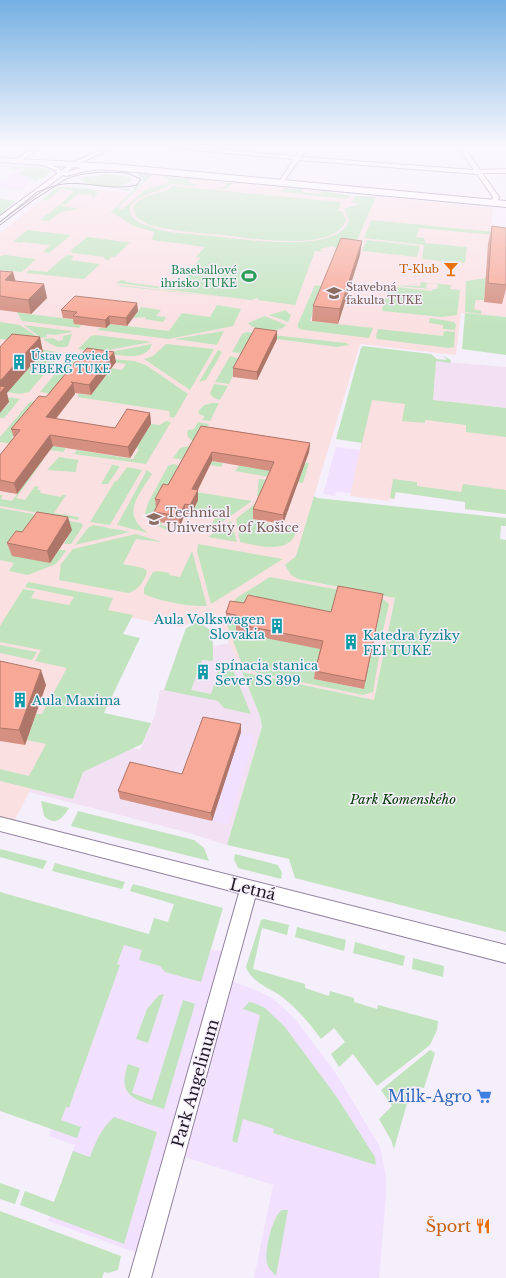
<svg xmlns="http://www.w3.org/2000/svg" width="506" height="1278" font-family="'Libre Baskerville',serif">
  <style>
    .commercial { fill: #f2e1f2 }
    .built { fill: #f2e0ff }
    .education { fill: #fbe0e2 }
    .green { fill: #c1e4be }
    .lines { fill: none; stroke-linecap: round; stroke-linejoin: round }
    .street-casing { stroke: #91819d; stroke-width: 2 }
    .secondary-casing { stroke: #91819d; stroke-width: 2 }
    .street { fill: #fff; fill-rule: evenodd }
    .secondary { fill: #fff; fill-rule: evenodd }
    .tram { stroke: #6f6975; stroke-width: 1 }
    .wall { fill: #d59081 }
    .shaded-wall { fill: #ae7669 }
    .building { fill: #f8a896; stroke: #ae7669 }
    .labels { text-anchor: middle; stroke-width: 3; stroke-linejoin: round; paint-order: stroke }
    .far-food-label { font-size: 11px; fill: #c56008; stroke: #f5eefb; text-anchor: end }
    .far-leisure-label { font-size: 11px; fill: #27864d; stroke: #f5eefb; text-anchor: end }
    .far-education-label { font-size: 11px; fill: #785e54; stroke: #f5eefb; text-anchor: start }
    .far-culture-label { font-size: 11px; fill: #0d838f; stroke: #f5eefb; text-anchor: start }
    .education-label { font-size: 13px; fill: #785e54; stroke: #f5eefb; text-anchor: start }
    .culture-label { font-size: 13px; fill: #0d838f; stroke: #f5eefb; text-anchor: start }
    .park-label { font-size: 13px; font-style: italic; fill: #013a00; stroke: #f5eefb }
    .near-street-label { font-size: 16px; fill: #201a25; stroke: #f5eefb }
    .near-shop-label { font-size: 16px; fill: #366cbe; stroke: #f5eefb; text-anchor: end }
    .near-food-label { font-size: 16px; fill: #c56008; stroke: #f5eefb; text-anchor: end }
  </style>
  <rect width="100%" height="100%" fill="#f5eefb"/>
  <g class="commercial">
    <path d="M436,361L506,367V408L433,400Z"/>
    <path d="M230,643L260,716L262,727L227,845L186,832L29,792L60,734L140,750L155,715L160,690H164L177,653Z"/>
  </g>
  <g class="built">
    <path d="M15,172L35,179L20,190L0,188V180H3Z"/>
    <path d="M336,447L360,450L351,493L336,492L335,496L323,494Z"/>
    <path d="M241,732L255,736L228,825L212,821Z"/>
    <path d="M126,934H149L214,950L232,952L224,978L258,991L272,998L290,1014L299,1024L337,1075L380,1147L386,1175V1194L379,1278H254L273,1185L175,1154L146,1256L48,1221L75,1145L49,1136Z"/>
  </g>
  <g class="education">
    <path d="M152,175L342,193L346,196H374L493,208L491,226L499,227L506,236V317L461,313L456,355L360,344L296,556L286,565L298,579L395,598L374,700L242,672L216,614L181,627L121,616L9,831L0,828V233L59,186L131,193Z"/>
    <path d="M364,354L436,361L433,400L506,408V514L465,509V502L396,492L394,499L390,498L389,501L350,496L362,441Z"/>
  </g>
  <g class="green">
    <path d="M0,166L43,167L52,171L43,179H39L36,181L37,183L34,182L35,180H30L32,178L19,174L14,176L26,169H12V167H0Z"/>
    <path d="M110,174L130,177L131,180C122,191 88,187 79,178Z"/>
    <path d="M140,174L152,175L117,208L123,209L146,189L166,184L170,180L163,178L164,176L233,183L226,189L213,188H225L216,186L225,187L227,183L190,179L188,182L192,184H197L194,186L171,184C161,193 134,194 130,208C128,218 141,224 148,226C168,234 192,234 214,236C241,239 340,255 349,220L344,209L360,204L350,202L353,201L355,196L376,197L354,247L337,249L333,246L320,249L323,252L315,251L295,305L258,300V298L251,300L116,283L121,280L126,281V282L176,289L200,258L196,257L205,247L153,240L152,239L155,232L134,226L113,213H110L135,189L131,188L128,191L118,190L132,188L142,183L143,179L137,175Z"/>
    <path d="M173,186L341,202L339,209L336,210L343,212L346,220C336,253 248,238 223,235C203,233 182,232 162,228L149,225L136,217L133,208C141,192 162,196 173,186Z"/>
    <path d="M62,187L93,189L98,193L92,198H91L93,195L78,194L66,204L82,206L90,200L83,206L61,204L74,191L61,189L46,201L42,200L56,188Z"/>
    <path d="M282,188L303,189L301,192L320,194L321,191L352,196L345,199L282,192L284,189Z"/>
    <path d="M0,199L16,201L0,215Z"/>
    <path d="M59,205L79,209L61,212L49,221L40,220Z"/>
    <path d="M371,220L506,233L504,236L419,228L416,237L424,238L425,243L467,247L465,263L422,259L424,245L364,238Z"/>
    <path d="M27,230L71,235L49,253L43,252L50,245L22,242L20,243L14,241Z"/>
    <path d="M87,237L126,242H130L115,257L112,256L109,260L104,259L105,257L71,253L72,251H70Z"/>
    <path d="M367,240L420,246L417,257L362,251Z"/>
    <path d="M5,255L36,259L22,272L0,270V256Z"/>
    <path d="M68,255L74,256L71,260L100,264L84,279L26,273L29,270L47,272L64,257Z"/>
    <path d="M486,278L484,300H476L474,309L481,311V314L465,312L466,281Z"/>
    <path d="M421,282L451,285L450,289L460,290L457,315L442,317L383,311L382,309L389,286L432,291L433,289H437L438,284L427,283L426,288L430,289L389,285L420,286Z"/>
    <path d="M117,285H118L247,300L119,286Z"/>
    <path d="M315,285L321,286L310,321L373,328L369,338L304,330L298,328V324Z"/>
    <path d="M23,296L21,313L78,320L74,324L81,325L79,328L22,321L17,312Z"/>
    <path d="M217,305L241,309L233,326L169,339L98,330L99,328H106L110,324L169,331L182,313L210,317Z"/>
    <path d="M141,307L161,310L156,316L166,317L163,322L145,319L146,317L133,318Z"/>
    <path d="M285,310L291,315L288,322L269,315Z"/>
    <path d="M465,313L506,317V355L462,349Z"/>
    <path d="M265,316L286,325C280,333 254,332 248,323Z"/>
    <path d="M430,318L454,322L456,325L455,330L443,329V325L429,323Z"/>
    <path d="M0,322L20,325L39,338L19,341L0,339Z"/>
    <path d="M24,325L71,331L72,332L55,335L46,334L47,337L41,338Z"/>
    <path d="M378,329L443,336L444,331L455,332L454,347L449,348L377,339L376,337Z"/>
    <path d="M224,331L217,345L175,339Z"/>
    <path d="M246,332L346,343L350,345L337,347L255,336L244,354L232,352L242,334Z"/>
    <path d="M72,334L68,346C59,350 50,344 43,339L53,338L58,341L63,340V336Z"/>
    <path d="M95,335L145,341L151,342L98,352L78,349L91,336Z"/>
    <path d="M152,344C147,362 119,355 105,353Z"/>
    <path d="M166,344L214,349L190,390L144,359L153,356Z"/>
    <path d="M363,346L431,354L437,359L447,360L443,356L451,360L450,363L436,361L433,400L506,408V437L466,432V425L425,420V423L402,421L405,404L372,400L362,443L336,439L361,348Z"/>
    <path d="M40,349L62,353L29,392L20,394L0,391L15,384L38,358L47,359L52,353L38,351Z"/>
    <path d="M218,350L222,352L206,380L199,382Z"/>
    <path d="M75,354L95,357L94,359L79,357L74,363L71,396L40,392L68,358Z"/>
    <path d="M230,356L241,359L229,384L215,382Z"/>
    <path d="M113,359L134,361L146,365L188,394L174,418L170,417L169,411L77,397L79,394L91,395L112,368L122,370L126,364L111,362Z"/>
    <path d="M214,384L228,386L220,400L214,398L210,394Z"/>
    <path d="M0,396L20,399L4,418H0V413L9,403Z"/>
    <path d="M33,401L53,404L11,437L13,438V440L66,448L63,452L0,442V437L29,403Z"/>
    <path d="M212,403H219L210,421L202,420L205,416L200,415L198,412L204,405Z"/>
    <path d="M166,421L171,422L146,464L74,454L77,450L133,459L139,449L136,448L151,424L160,425Z"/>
    <path d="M198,422L209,424L202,436L193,441C188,438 186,435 188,430L194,429Z"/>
    <path d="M193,445L190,458L223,463L221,467L173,458L180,448Z"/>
    <path d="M45,455L42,462L16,498L25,500L35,486L39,487L37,490H41L40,493L61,497L62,495H66L54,513L79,517L78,520L0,506V495H3L1,499L12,501Z"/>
    <path d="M59,457L79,460L77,464L76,472L47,470Z"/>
    <path d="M81,460L120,466L108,484H101L112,465Z"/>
    <path d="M309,463L303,483L270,479L262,497L257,496L259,479L268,480L269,477L235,471L239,466Z"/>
    <path d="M173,464L188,467L161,525L171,527L169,531L151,523L145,513L148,503L168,466Z"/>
    <path d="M127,467L142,470L110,525L90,522L115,481H117Z"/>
    <path d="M147,470L152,474C139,495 120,514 148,533L117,525Z"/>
    <path d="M393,479L417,482V486L461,492L463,484L506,490V514L465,509V502L396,492L394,499L390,498Z"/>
    <path d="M196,492L252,501L209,531L217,513L202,511L198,517L185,514Z"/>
    <path d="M314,496L317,498L506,518V526H501L500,539L506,540V932L295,878L289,859L227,845L262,727L260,716L242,672L374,700L395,598L298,579L291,575L285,565L296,556Z"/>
    <path d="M257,502H260L253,519L259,520V522L297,528C293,556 259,546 240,542L236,519Z"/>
    <path d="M0,508L81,523L83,526L71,544H64L71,530L50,563L59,550H65L66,551L56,564L28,575L9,571L14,563L0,560Z"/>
    <path d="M231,521L237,542L208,537Z"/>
    <path d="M93,525L130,532L75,545L88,528Z"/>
    <path d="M136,534L162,542L136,539L123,564L143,568L147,571C145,580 138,591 128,593L59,580L61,564L73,549Z"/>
    <path d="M198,544L283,559L211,604L197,551Z"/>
    <path d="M192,551L207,606C189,607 159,601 144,594V588L153,572L159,571L170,573L169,575L180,577Z"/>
    <path d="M270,577L382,598L389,604L381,639H374L382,603L329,625L230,610L236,598Z"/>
    <path d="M28,582L113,598L108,610L133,615L123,634L140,638L104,713L151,723L142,744L83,772L73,799L0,781V769L29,776L46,744L27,740L36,714H42L67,668L35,661L41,650L0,642V626L23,589L35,591L31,598L69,605L74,597L25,587Z"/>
    <path d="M198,622L212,631L210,635L213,643V661L202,660L191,690L211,694L221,663L231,665L251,714L224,708L218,701L164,690L186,628Z"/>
    <path d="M226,622L239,625L237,632L308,646L324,638L314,679L363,689L372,648L380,651L373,692L363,695L258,673L243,667Z"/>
    <path d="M0,645L37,652L32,660L0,653Z"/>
    <path d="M41,801L69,808C63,818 55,827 44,816Z"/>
    <path d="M78,811L194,840L204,848L209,861L71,826Z"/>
    <path d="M0,849L47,861L43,869L0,857Z"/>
    <path d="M235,854L278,865L282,873L281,879L238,868L234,859Z"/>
    <path d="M55,863L125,882L122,889L52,871Z"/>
    <path d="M133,884L223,908L201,982L165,972L160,966L139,960L142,950L124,945L117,964L120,965L73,1096L69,1108L66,1107L61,1120L81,1127L77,1138L0,1111V892L149,934L154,918L168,922L174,904L130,891Z"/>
    <path d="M264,919L289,925L287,935L262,928L253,969L305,984V988L329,996L330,991L354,998V1002L377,1009L378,1005L438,1021L437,1030L430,1045L377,1086L353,1054L339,1067L331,1054L345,1042L334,1028L321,1039C311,1025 299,1011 286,1000C274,989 252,984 246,967L261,920Z"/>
    <path d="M297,927L346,940L344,951L295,937Z"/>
    <path d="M355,942L405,956L403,966L353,953Z"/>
    <path d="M413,958L444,966L443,977L412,969Z"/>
    <path d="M164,994L148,1043L136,1039L147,1009L159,995Z"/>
    <path d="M183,1000L195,1004L164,1109C137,1100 116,1098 128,1064L140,1068L132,1093L152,1100Z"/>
    <path d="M249,1002L254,1003L265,1008L285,1027L336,1096L375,1157L376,1165L273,1133L274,1129L243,1119L237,1143L232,1141L260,1015L243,1009Z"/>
    <path d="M430,1050L435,1053L424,1088L412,1086L394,1149L391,1140L379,1119L392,1106L381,1090Z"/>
    <path d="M114,1117L157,1132L124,1244L20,1205L25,1191L54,1202L73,1151L90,1157C96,1141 101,1129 114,1117Z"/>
    <path d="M0,1183L20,1190L15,1204L0,1199Z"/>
    <path d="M282,1210H288L276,1276C272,1272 268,1268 267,1263C264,1253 272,1216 282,1210Z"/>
    <path d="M0,1211L121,1256L118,1270L108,1273L104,1272L102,1278H0Z"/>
  </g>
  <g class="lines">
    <g class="street-casing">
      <g id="street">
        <path d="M35,147H42L20,161H16V159Z"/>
        <path d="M107,147H114L76,165L67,172L85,167L108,165L110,168L85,171L66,176L63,175L0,221V216L57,174L55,170L36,162V160L59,168L61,171L72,163Z"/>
        <path d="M159,147H182L296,156L302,147H308L301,157L474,170L458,147H464L480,170L506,169V173H482L499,197L497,203L494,205L491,203L493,197L477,174L299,160L281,185L278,183L294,159Z"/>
        <path d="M0,817L506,945V963L255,898L151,1278H129L239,893L0,831Z"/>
      </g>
    </g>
    <g class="secondary-casing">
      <path id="secondary" d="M0,158L113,164L506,201V207L113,170L0,162Z"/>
    </g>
    <use href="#street" class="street"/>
    <use href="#secondary" class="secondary"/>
    <g class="tram">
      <path d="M106,172L127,173L141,179L137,185C109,192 84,179 57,185C70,174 89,173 106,172Z"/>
      <path d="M0,222L37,192L57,185"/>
      <path d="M0,225L32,201L57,185"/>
    </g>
  </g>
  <g class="wall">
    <path d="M492,226L506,228V289L502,304L484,302L488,244Z"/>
    <path d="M360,255L338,324L312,321L313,306Z"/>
    <path d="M0,271L15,281L47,298L31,314L0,310Z"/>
    <path d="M137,303L138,311L127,326L110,324L106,328L74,324L73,319L63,318L61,310Z"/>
    <path d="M277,331V339L257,380L233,377V368Z"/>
    <path d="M87,348L116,362L91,395L75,393V394L56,419L115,428L150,413L151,424L130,458L53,446L17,494L0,491V455L14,438L11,429L46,397Z"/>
    <path d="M201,426L310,443L309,452L283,524L253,519V509L270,471L212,461L198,490V500L191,515L185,514L180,526L155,521L154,512L156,508L155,499L168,485Z"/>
    <path d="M72,530L50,563L12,556L7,543L22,532Z"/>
    <path d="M383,594L364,689L314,679L315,671L320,649L236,632V624L226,622V613L244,603L331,612Z"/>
    <path d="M0,661L46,685L25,745L0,741Z"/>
    <path d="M241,732L212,821L120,799L118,791L182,774Z"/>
  </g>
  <g class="shaded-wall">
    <path d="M362,241L360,255L338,324L340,309Z"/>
    <path d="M13,272L17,286L5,280Z"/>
    <path d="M44,284L47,298L31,314L28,300Z"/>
    <path d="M137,303L138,311L127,326L126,318Z"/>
    <path d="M109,316L110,324L106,328L105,320Z"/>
    <path d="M277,331V339L257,380V372Z"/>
    <path d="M40,337L43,352L7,393L9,402L0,413V381Z"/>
    <path d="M114,352L116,362L91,395L89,385Z"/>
    <path d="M73,383L75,394L48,428L46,417Z"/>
    <path d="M150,413L151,424L130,458L128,447Z"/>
    <path d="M50,435L53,446L17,494L14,483Z"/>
    <path d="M310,443L309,452L283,524V515Z"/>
    <path d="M212,452V461L193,499L192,489Z"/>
    <path d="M198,490V500L191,515L190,505Z"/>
    <path d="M185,504V514L180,526L179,516Z"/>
    <path d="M68,517L72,530L50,563L47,551Z"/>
    <path d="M41,670L46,685L25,745L19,730Z"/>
    <path d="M241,724V732L212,821L211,813Z"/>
  </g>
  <g class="building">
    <path d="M492,226L506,228V285L488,283Z"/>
    <path d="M341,238L362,241L340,309L313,306Z"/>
    <path d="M0,271L13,272L5,280L44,284L28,300L0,296Z"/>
    <path d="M75,296L137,303L126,318L109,316L105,320L73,316L77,312L61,310Z"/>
    <path d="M255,328L277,331L257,372L233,368Z"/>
    <path d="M12,334L40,337L0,381V347Z"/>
    <path d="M87,348L114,352L89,385L71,382L73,383L46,417L115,428L127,409L150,413L128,447L50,435L14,483L0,480V455L20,430L11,429L39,396L46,397Z"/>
    <path d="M0,386L5,387L0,393Z"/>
    <path d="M201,426L310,443L283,515L253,509L274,462L212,452L192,489L198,490L190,505L185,504L179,516L154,512L160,500L155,499L163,484L168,485Z"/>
    <path d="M37,512L68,517L47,551L7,543L16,531L22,532Z"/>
    <path d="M338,586L383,594L365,681L315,671L323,641L236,624L239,616L226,613L230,601L244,603L248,595L331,612Z"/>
    <path d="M0,661L41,670L19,730L0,728Z"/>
    <path d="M203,717L241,724L211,813L118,791L130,762L182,774Z"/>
  </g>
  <linearGradient id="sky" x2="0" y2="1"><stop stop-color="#74b0e3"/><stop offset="0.45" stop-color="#faf7fd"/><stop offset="1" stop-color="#faf7fd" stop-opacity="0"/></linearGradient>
  <rect width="506" height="326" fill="url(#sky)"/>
  <defs>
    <g id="bar-bare" transform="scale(1.2)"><path d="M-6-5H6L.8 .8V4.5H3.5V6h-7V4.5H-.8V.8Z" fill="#e8710a" stroke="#f5eefb" stroke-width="2.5" paint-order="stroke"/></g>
    <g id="stadium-bare" transform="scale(1.2)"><path d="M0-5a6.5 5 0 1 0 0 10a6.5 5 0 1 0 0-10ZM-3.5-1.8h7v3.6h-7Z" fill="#2e9e5b" stroke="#f5eefb" stroke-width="2.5" paint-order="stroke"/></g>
    <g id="university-bare" transform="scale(1.2)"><path d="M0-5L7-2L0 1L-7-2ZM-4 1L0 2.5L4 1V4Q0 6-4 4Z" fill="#8d6e63" stroke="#f5eefb" stroke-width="2.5" paint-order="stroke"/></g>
    <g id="building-bare" transform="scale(1.2)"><path d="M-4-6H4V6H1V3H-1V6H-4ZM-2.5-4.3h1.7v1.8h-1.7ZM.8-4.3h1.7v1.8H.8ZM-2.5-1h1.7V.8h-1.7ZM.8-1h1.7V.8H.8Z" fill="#0f9aa8" stroke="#f5eefb" stroke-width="2.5" paint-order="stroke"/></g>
    <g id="supermarket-bare" transform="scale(1.2)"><path d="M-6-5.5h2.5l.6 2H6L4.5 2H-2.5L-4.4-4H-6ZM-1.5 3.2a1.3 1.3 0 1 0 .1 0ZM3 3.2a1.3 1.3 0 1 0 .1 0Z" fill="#3f7fe0" stroke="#f5eefb" stroke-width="2.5" paint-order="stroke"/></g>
    <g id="restaurant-bare" transform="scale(1.2)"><path d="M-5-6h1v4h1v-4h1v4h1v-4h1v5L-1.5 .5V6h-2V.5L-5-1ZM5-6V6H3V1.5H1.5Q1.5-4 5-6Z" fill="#e8710a" stroke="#f5eefb" stroke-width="2.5" paint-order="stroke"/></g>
  </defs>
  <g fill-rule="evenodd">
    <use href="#bar-bare" x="451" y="269"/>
    <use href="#stadium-bare" x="249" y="276"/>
    <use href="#university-bare" x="334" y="293"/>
    <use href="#building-bare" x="19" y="362"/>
    <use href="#university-bare" x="154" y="519"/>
    <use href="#building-bare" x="277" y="626"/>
    <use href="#building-bare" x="351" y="642"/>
    <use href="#building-bare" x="203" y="672"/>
    <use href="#building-bare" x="20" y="700"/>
    <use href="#supermarket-bare" x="484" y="1096"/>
    <use href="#restaurant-bare" x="483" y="1226"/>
  </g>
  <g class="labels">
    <g class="far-food-label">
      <text x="439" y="273">T-Klub</text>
    </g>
    <g class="far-leisure-label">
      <text x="237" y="274">Baseballové<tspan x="237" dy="13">ihrisko TUKE</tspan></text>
    </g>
    <g class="far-education-label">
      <text x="346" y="291">Stavebná<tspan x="346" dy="13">fakulta TUKE</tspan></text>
    </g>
    <g class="far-culture-label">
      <text x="31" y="360">Ústav geovied<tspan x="31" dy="13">FBERG TUKE</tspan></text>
    </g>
    <g class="education-label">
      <text x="166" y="517">Technical<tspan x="166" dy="15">University of Košice</tspan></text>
    </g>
    <g class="culture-label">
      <text x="265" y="624" text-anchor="end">Aula Volkswagen<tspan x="265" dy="15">Slovakia</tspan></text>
      <text x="363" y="640">Katedra fyziky<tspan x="363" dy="15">FEI TUKE</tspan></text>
      <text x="215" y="670">spínacia stanica<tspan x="215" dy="15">Sever SS 399</tspan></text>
      <text x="32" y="705">Aula Maxima</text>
    </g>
    <g class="park-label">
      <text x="403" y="804">Park Komenského</text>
    </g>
    <g class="near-street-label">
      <text transform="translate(253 889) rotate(14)" y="6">Letná</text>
      <text transform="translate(195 1083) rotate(-74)" y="6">Park Angelinum</text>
    </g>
    <g class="near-shop-label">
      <text x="472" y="1102">Milk-Agro</text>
    </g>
    <g class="near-food-label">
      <text x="471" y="1232">Šport</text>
    </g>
  </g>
</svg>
